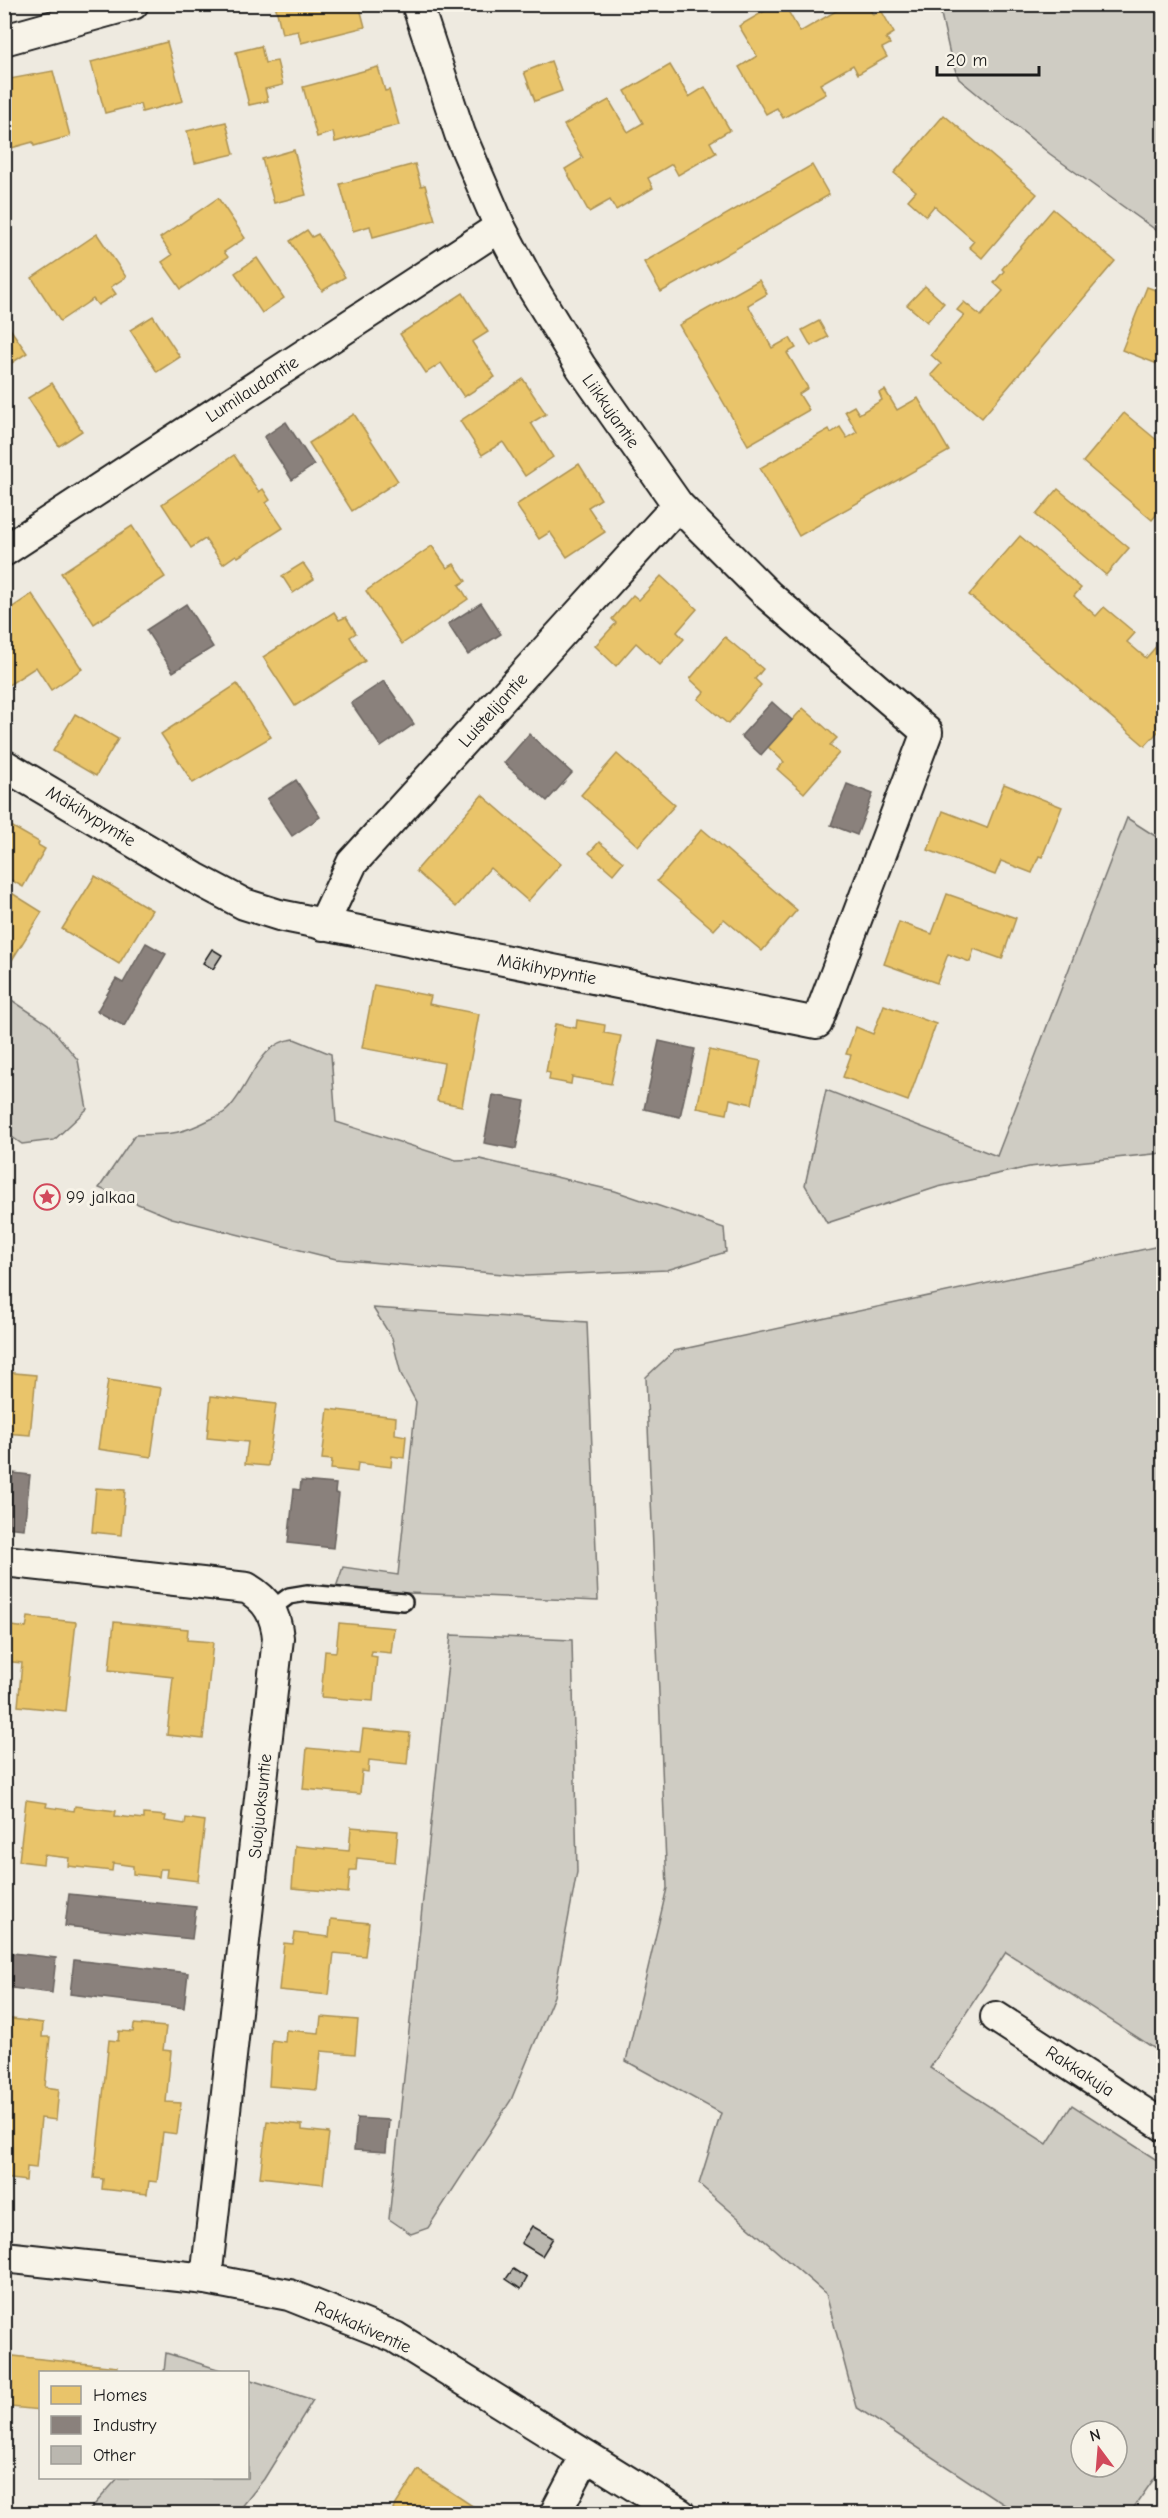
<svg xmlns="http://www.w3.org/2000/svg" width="1168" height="2518" font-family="'Comic Neue',sans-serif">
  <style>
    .green { fill: #cfccc3; stroke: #767470; stroke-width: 1.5; fill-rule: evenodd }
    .homes { fill: #e9c46a; stroke: #ac9253; stroke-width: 1.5 }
    .industry { fill: #8a817c; stroke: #69635f; stroke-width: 1.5 }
    .building { fill: #bab7af; stroke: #1c1c1c; stroke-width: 1.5 }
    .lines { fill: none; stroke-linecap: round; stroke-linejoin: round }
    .service-casing { stroke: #1c1c1c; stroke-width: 20 }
    .minor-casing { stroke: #1c1c1c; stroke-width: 34 }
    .service { stroke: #f7f3e8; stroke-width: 15 }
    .minor { stroke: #f7f3e8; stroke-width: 30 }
    .labels { text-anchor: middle; stroke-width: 6; stroke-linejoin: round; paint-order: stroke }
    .street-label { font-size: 18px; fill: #1c1c1c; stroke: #f7f3e8 }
    .poi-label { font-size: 18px; fill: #1c1c1c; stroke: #f7f3e8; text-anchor: start }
  </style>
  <rect width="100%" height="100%" fill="#eeeae0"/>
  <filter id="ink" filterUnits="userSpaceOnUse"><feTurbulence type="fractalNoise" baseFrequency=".0167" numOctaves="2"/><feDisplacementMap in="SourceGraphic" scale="12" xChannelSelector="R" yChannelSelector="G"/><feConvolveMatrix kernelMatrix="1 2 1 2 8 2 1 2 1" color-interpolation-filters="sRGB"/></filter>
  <g filter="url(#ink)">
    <g class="green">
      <path d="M939,5H1163V235L1050,154L959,79L951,59Z"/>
      <path d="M1127,818L1163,841V1153L1029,1167L938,1187L827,1223L805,1185L826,1090L997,1156Z"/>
      <path d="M4,995L48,1024L78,1060L87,1109L54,1140L22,1144L5,1132Z"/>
      <path d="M294,1039L331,1054L336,1122L456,1160L480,1159L615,1191L724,1228L726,1252L667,1270L526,1276L336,1259L172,1218L99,1188L135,1135C170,1134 180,1135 211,1119C216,1117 223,1114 227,1110C250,1089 257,1042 294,1039Z"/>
      <path d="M1159,1246L1164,1247L1163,2054L1006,1952L930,2068L1047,2144L1072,2105L1163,2164V2466L1130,2513H1017L856,2407L826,2294L699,2184L721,2113L626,2061L667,1888L646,1377L674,1351ZM1081,2431H1117V2467H1081Z"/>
      <path d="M373,1308L587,1322L598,1601L335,1590L343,1567L398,1575L416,1402L401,1374L392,1338Z"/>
      <path d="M451,1635L572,1640L577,1872L554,1996L511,2100L428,2228L411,2234L389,2219Z"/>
      <path d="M166,2353L227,2372H164Z"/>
      <path d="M248,2379L313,2400L264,2479L237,2513H87L118,2478H248Z"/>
    </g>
    <g class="homes">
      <path d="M275,4H359L365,27L301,43L298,31L282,34Z"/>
      <path d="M777,4H784L800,32L848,4H867L873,15L881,10L894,33L886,38L890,44L882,48L887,57L858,74L853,65L820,84L826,94L783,118L777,108L766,114L739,67L757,56L739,26Z"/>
      <path d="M167,42L183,101L142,112L140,104L105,113L91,62Z"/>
      <path d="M261,46L265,63L277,61L283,85L265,89L268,101L249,105L236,52Z"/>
      <path d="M551,61L562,91L535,101L524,72Z"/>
      <path d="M670,65L689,97L705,87L730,130L710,142L716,153L678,175L672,164L648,178L653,188L616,210L610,200L589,212L565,169L583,158L564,125L609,100L628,132L643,123L625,91Z"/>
      <path d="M378,67L385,91L389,90L399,125L335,142L333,132L317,137L303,87Z"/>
      <path d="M53,71L70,136L34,146L33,142L4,150V80Z"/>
      <path d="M944,115L1037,194L982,258L969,247L974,241L934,206L926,216L908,200L916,191L894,173Z"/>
      <path d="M226,122L234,154L195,163L187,131Z"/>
      <path d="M294,150L306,195L274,203L262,159Z"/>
      <path d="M415,164L421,186L425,185L435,220L373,237L370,226L353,231L340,184Z"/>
      <path d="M812,165L829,195L661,292L644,262Z"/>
      <path d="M218,198L245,238L224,252L228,257L181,289L162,262L172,255L160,238Z"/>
      <path d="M1053,209L1115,261L982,418L931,375L941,364L931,355L964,315L957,310L964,302L981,316L1003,291L994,283L1004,271L1002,269Z"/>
      <path d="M307,230L312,237L318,234L345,277L322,291L290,241Z"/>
      <path d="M97,234L126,277L111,287L116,294L98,305L93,299L60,321L32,278Z"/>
      <path d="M257,258L284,298L262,313L235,273Z"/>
      <path d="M759,280L767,294L748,305L772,348L790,338L796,348L787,353L808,388L799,394L809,410L748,445L679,325Z"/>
      <path d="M925,286L944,303L927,322L907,305Z"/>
      <path d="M1147,287L1164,293V355L1160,365L1122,350Z"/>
      <path d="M463,293L488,332L472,342L495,377L464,397L441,363L426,373L400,334Z"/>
      <path d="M153,316L180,357L157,372L130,330Z"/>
      <path d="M4,320L27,353L4,368Z"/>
      <path d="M819,321L828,337L811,346L802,330Z"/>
      <path d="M523,379L546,414L531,423L553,457L525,476L503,442L482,455L460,421Z"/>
      <path d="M52,383L82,431L59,446L28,398Z"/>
      <path d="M885,390L897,410L918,398L949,451L799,536L760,468L829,429L831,433L840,427L847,438L857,432L845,411L854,406L859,414L882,400L879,393Z"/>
      <path d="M1124,413L1164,446V506L1152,520L1083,462Z"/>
      <path d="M354,414L398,481L352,511L309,443Z"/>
      <path d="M234,455L259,492L263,489L270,500L266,503L283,528L238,557L236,555L223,564L205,539L191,548L162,504Z"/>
      <path d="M579,464L601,499L588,507L605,532L567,557L550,532L539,539L516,505Z"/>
      <path d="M1058,489L1129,548L1106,575L1036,515Z"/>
      <path d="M132,526L165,577L94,624L61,573Z"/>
      <path d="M1020,536L1081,588L1074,596L1096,616L1104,607L1135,633L1127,642L1146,658L1161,641L1164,643V725L1145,746L969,595Z"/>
      <path d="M432,546L447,568L454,564L466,581L459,585L468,599L402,644L366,591Z"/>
      <path d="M303,563L314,579L293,593L282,576Z"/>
      <path d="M661,576L697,609L677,632L684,639L660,665L636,643L616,666L595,646L616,623L612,619L633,595L639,600Z"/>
      <path d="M32,594L82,669L51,690L36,667L4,688V613Z"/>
      <path d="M334,612L339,620L346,617L356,633L350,637L365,661L295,706L263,657Z"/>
      <path d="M725,637L763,669L755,679L761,685L728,724L698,699L704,692L690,679Z"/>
      <path d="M237,684L271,737L193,783L161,734Z"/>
      <path d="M803,708L837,738L830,745L839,753L804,793L777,769L784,762L768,747Z"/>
      <path d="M75,714L118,739L96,776L53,751Z"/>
      <path d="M617,754L675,805L638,846L581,795Z"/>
      <path d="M1004,784L1062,807L1042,857L1039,856L1032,873L1001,861L995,875L928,850L943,811L987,828Z"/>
      <path d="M482,795L561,864L528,901L490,868L456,907L416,871Z"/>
      <path d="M4,822L39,842L38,845L45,849L23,887L6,877L4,880Z"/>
      <path d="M702,829L797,910L762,951L724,919L714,930L657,881Z"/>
      <path d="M599,842L623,862L613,874L589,853Z"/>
      <path d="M95,876L152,910L119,964L62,929Z"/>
      <path d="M10,892L42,912L4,973V901Z"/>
      <path d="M947,894L1016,918L1002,959L974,949L970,962L948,954L937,983L884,964L899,922L932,934Z"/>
      <path d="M374,985L431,996L429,1004L479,1014L462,1106L437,1101L444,1063L362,1048Z"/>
      <path d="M884,1005L936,1024L908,1101L843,1077L851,1055L846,1054L856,1027L873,1034Z"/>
      <path d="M577,1020L605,1025L604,1033L621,1036L611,1084L572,1077L571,1084L549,1080L550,1073L546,1072L555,1024L576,1028Z"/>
      <path d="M709,1050L761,1061L752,1104L730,1099L727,1114L697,1108Z"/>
      <path d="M4,1372L36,1375L30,1435L4,1433Z"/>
      <path d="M108,1380L161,1388L151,1457L98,1449Z"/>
      <path d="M211,1396L276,1404L268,1466L245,1464L248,1442L207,1438Z"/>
      <path d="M328,1409L396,1417L395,1434L406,1436L404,1458L392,1456L391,1467L358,1463L357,1472L331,1469L332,1460L322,1459Z"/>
      <path d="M96,1488L125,1490L121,1535L92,1532Z"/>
      <path d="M4,1617L5,1625L26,1628L28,1617L76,1622L66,1711L18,1706L22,1663L4,1661Z"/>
      <path d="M114,1622L188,1629L187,1640L213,1642L203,1739L167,1735L173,1677L109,1670Z"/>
      <path d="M339,1623L394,1628L391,1653L372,1651L371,1656L377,1657L373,1701L321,1697L325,1651L336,1652Z"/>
      <path d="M363,1729L410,1733L407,1764L369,1760L368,1772L362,1771L360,1794L303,1789L307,1748L360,1753Z"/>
      <path d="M26,1800L47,1803L46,1807L74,1811L75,1806L116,1811L115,1816L144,1819V1814L166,1816L165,1821L185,1824L186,1818L205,1821L198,1881L166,1877L167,1869H160L159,1877L133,1874V1866L113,1863L112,1871L68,1866L69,1858L44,1855L43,1864L19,1861Z"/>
      <path d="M351,1827L398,1831L395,1862L357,1858L356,1870H350L348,1893L292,1888L295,1846L349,1851Z"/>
      <path d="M331,1919L369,1923L365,1956L334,1953L329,1995L279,1990L284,1943L293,1944L295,1933L329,1937Z"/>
      <path d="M321,2017L358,2020L355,2054L321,2051L317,2090L269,2086L272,2040L285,2042L286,2030L319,2033Z"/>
      <path d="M4,2018L43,2023L42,2037H50L45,2087L59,2089L56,2120L41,2118L36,2168L27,2167L26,2181L4,2178Z"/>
      <path d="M134,2024L166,2027L163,2050L171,2051L166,2102L181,2103L177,2134L163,2132L157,2182L149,2181L147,2194L102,2189L103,2179L94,2178L109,2040L118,2041L119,2031L133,2032Z"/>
      <path d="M267,2121L302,2125V2130L329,2133L323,2184L260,2177Z"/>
      <path d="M4,2355L117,2367V2372H40V2410L11,2407L4,2451Z"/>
      <path d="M418,2470L477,2509L474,2514H399L393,2509Z"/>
    </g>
    <g class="industry">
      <path d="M286,422L314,465L292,480L264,437Z"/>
      <path d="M481,603L501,634L468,655L448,624Z"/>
      <path d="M186,604L213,647L173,672L146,630Z"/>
      <path d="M384,681L414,724L381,747L351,703Z"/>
      <path d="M772,702L792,720L761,755L741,736Z"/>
      <path d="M529,734L572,773L547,801L504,763Z"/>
      <path d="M296,780L320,817L292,836L267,799Z"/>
      <path d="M847,784L873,794L857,835L831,825Z"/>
      <path d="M146,943L166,954L124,1026L97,1011L116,979L123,983Z"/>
      <path d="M659,1041L695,1049L680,1117L644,1109Z"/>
      <path d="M493,1095L525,1101L516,1149L484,1143Z"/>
      <path d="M4,1472L30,1475L24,1529L4,1527Z"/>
      <path d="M301,1481L336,1484L335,1493L339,1494L333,1548L288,1543L294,1489L300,1490Z"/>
      <path d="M69,1894L196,1907L192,1939L65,1926Z"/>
      <path d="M4,1952L56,1958L52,1993L4,1987Z"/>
      <path d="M74,1960L188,1973L184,2008L70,1994Z"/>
      <path d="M357,2118L389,2120L386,2152L354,2150Z"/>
    </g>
    <g class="building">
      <path d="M212,949L222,955L213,969L203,963Z"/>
      <path d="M532,2226L553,2238L542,2256L521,2243Z"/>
      <path d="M513,2269L527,2278L521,2289L506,2279Z"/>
    </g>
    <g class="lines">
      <g class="service-casing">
        <path id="service" d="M271,1609L289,1596L307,1593L404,1602"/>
      </g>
      <g class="minor-casing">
        <g id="minor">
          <path d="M4,40L133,4"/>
          <path d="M4,551L500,227"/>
          <path d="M4,765L195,878L244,904L279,915L817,1023L927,732L769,596L678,505L581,367L529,282L500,227L460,134L417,4"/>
          <path d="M323,925L352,863L678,505"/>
          <path d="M4,1561L247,1588C267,1600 276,1614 278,1638L206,2279"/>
          <path d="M996,2017L1164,2126"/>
          <path d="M4,2257L206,2279L289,2295L395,2337L680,2514"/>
          <path d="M555,2514L585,2457"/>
        </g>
      </g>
      <use href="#service" class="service"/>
      <use href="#minor" class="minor"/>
    </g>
  </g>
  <defs>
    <g id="sight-ring" transform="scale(1.35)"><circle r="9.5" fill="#f7f3e8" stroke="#d1495b" stroke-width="1.5"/><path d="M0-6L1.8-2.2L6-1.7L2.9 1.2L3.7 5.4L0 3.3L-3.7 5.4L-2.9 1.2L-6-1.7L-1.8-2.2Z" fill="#d1495b"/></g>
  </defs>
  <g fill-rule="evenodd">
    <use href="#sight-ring" x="47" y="1197"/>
  </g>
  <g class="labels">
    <g class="street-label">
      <text transform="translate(252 389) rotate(-33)" y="6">Lumilaudantie</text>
      <text transform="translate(611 411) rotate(55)" y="6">Liikkujantie</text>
      <text transform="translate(493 710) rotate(-48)" y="6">Luistelijantie</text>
      <text transform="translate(91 816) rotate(31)" y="6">Mäkihypyntie</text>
      <text transform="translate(547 969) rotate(11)" y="6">Mäkihypyntie</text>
      <text transform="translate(260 1806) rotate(-84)" y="6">Suojuoksuntie</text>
      <text transform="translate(1080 2071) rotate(33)" y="6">Rakkakuja</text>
      <text transform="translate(363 2327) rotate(24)" y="6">Rakkakiventie</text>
    </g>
    <g class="poi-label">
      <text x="66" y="1203">99 jalkaa</text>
    </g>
  </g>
  <rect width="1168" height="2518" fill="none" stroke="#f7f3e8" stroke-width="24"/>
  <rect x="12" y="12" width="1144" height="2494" fill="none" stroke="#1c1c1c" stroke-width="2" filter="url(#ink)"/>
  <rect x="39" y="2371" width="210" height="108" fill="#f7f3e8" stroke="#9f9d96" stroke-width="1.5"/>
  <rect x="51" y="2386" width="30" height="18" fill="#e9c46a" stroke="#9f9d96" stroke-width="1.5"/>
  <text x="93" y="2401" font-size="18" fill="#1c1c1c">Homes</text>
  <rect x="51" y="2416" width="30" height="18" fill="#8a817c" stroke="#9f9d96" stroke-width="1.5"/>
  <text x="93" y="2431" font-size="18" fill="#1c1c1c">Industry</text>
  <rect x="51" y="2446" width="30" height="18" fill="#bab7af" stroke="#9f9d96" stroke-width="1.5"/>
  <text x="93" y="2461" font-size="18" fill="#1c1c1c">Other</text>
  <g transform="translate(1099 2449) rotate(344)"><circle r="28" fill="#f7f3e8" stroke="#9f9d96" stroke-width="1.5"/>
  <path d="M0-4.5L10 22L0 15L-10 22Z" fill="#d1495b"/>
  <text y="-9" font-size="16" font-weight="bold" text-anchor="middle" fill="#1c1c1c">N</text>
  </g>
  <path d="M937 66v9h102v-9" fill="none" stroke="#1c1c1c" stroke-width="3"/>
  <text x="946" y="66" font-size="18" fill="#1c1c1c" stroke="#f7f3e8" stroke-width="4.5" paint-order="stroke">20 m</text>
</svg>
